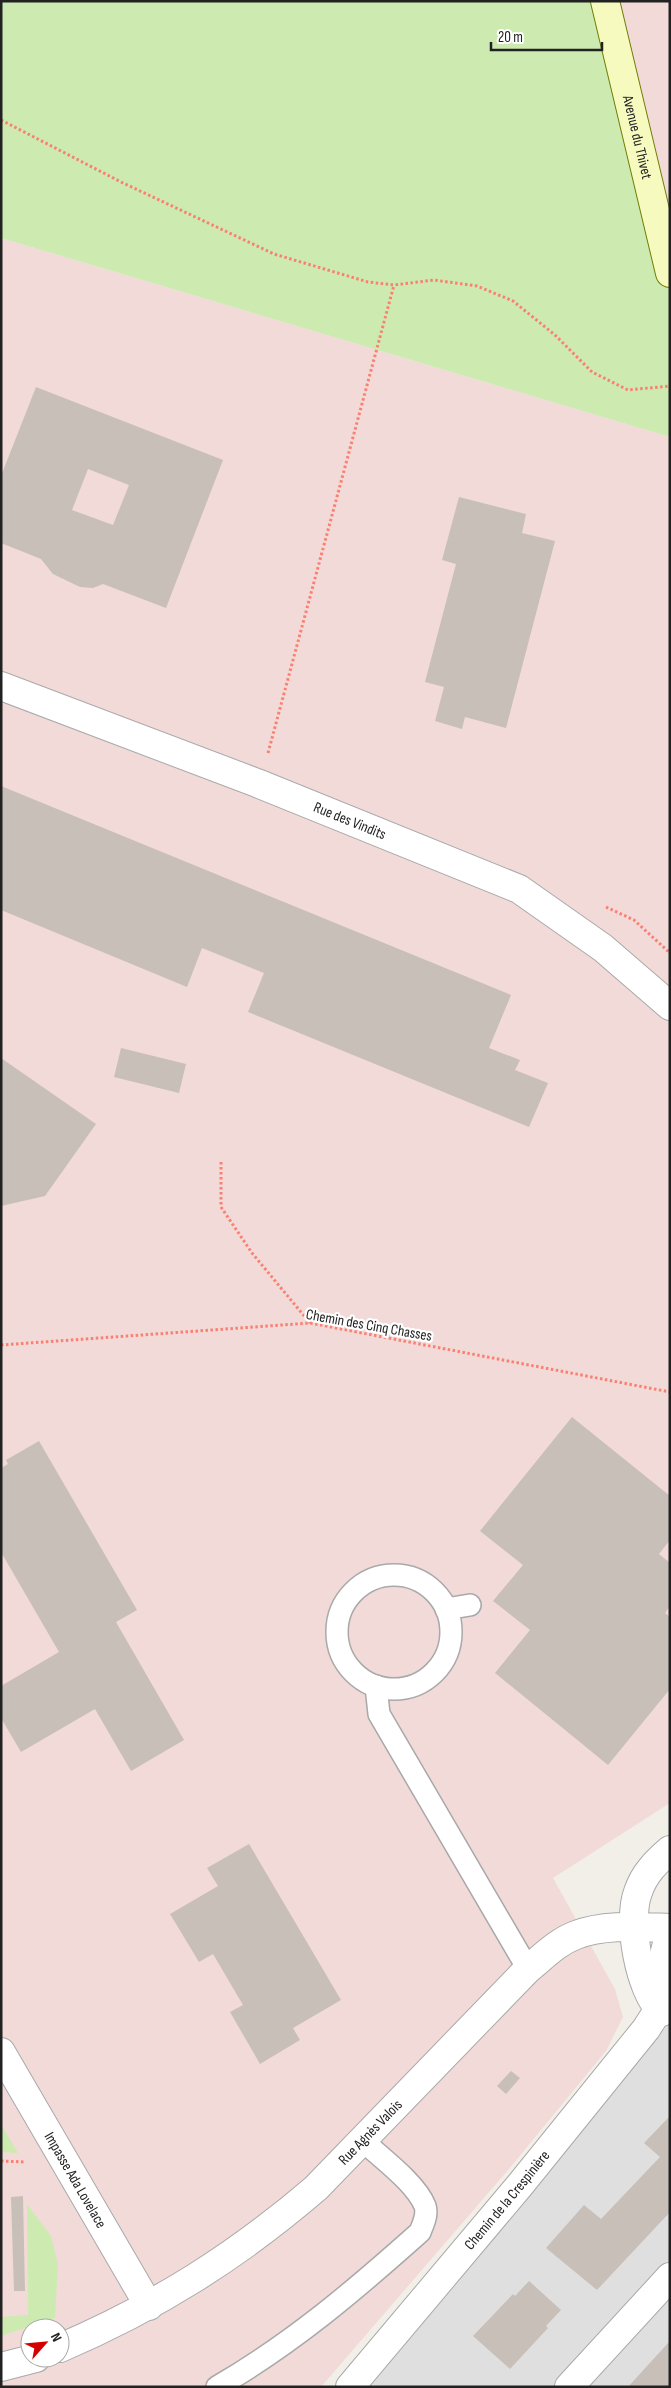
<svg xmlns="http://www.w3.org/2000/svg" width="671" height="2388" font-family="'Sofia Sans Condensed',sans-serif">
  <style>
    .residential { fill: #e0dfdf }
    .commercial { fill: #f2dad9; fill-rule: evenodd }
    .grass { fill: #cdebb0 }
    .building { fill: #c7bfb8; fill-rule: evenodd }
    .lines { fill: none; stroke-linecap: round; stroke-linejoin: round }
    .lane-casing { stroke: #a9a9a9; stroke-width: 24 }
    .street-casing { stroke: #a9a9a9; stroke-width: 30 }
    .secondary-casing { stroke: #707d05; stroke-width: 30 }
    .path { stroke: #fa8072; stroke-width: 3; stroke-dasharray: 2.5 2.5; stroke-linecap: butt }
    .lane { stroke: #fff; stroke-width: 21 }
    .street { stroke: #fff; stroke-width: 28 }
    .secondary { stroke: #f7fabf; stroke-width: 28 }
    .labels { text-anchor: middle; stroke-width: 4.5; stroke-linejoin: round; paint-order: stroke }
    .street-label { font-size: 15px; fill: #222; stroke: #fff }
  </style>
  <rect width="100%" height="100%" fill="#f2efe9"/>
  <path class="residential" d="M670,2016V2387H356Z"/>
  <g class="commercial">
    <path d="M605,1H670V273Z"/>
    <path d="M1,238L670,437V1803L553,1878L615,1989L623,2017L606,2051L509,2169L321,2387H1ZM30,2328H60V2358H30Z"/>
  </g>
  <g class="grass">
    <path d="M1,1H605L670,273V437L1,238Z"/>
    <path d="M1,2124L18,2153L1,2152Z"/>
    <path d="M27,2204L51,2236L58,2264L55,2318L1,2336V2317L28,2315Z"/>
  </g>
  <g class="building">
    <path d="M36,387L223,460L166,608L103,584L93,588L80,587L53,574L41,559L1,543V476ZM88,469L129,485L113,525L72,510Z"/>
    <path d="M459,497L526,514L522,533L555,541L506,728L465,717L462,729L435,721L444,687L425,682L456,564L442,560Z"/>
    <path d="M1,786L511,995L489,1048L520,1060L515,1070L548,1083L529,1127L248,1012L264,973L202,948L187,987L1,910Z"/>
    <path d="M121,1048L186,1064L179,1093L114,1077Z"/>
    <path d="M1,1058L96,1124L45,1196L1,1206Z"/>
    <path d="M572,1417L670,1496V1540L659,1554L670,1563V1606L665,1613L670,1617V1689L608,1765L495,1673L530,1630L493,1601L523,1565L480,1531Z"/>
    <path d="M39,1441L137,1610L116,1622L184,1740L131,1771L95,1709L21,1752L1,1718V1686L59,1652L1,1552V1468L8,1464L6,1460Z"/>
    <path d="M249,1844L341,2000L293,2028L300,2040L260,2064L230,2012L243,2005L213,1954L199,1962L170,1914L218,1886L207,1868Z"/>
    <path d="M511,2071L520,2078L506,2094L497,2086Z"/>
    <path d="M670,2116V2212L597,2290L546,2248L584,2205L601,2219L660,2157L644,2143Z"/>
    <path d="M23,2196L25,2291H14L11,2197Z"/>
    <path d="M529,2281L561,2310L546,2326L548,2328L510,2369L473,2336L513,2294L515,2296Z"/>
    <path d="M670,2341V2387H628L648,2365Z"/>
  </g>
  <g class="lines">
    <g class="lane-casing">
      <g id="lane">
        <circle cx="394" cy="1632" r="57"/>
        <path d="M446,1609L470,1605"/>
        <path d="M376,1686L379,1714L528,1969"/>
        <path d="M217,2387C293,2343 355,2290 420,2232C423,2224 428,2215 425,2206C416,2183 380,2157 362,2140"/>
      </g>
    </g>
    <g class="street-casing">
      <g id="street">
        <path id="s1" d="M1,686L257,783L519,889L603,948L670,1006"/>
        <path d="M662,2012C639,1991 627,1921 638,1892C644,1874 656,1862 670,1850"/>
        <path id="s2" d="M1,2052L149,2306"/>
        <path id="s3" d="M60,2348C156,2307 237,2256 316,2188L528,1969C543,1957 557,1942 576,1935C604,1924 640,1927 670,1928"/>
        <path d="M1,2367L36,2358"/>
        <path id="s4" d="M350,2387L520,2185L646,2029L659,2009L665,1951L670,1932"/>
        <path d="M569,2387L670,2277"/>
      </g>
    </g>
    <g class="secondary-casing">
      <g id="secondary">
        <path id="s5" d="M605,1L670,273"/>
      </g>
    </g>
    <g class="path">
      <path d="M1,120L121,182L274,254L368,282L394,285L434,280L477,286L513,301L555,335L592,372L628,390L670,386"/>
      <path d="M268,753L394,285"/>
      <path d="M606,907L634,920L670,953"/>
      <path d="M221,1162V1207L252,1253L310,1323"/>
      <path d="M1,1345L310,1323L670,1392"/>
      <path d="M1,2161L26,2162"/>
    </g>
    <use href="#lane" class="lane"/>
    <use href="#street" class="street"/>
    <use href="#secondary" class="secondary"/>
  </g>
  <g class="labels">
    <g class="street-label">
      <text dy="5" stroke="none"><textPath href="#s5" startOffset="140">Avenue du Thivet</textPath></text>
      <text dy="5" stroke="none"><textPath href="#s1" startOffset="374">Rue des Vindits</textPath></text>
      <text transform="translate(369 1325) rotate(10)" y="5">Chemin des Cinq Chasses</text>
      <text dy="5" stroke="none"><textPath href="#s3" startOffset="381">Rue Agnès Valois</textPath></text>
      <text dy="5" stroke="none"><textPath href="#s2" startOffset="148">Impasse Ada Lovelace</textPath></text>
      <text dy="5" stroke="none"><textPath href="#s4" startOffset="244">Chemin de la Crespinière</textPath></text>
    </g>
  </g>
  <rect width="671" height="2388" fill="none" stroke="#222222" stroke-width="5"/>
  <g transform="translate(45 2343) rotate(63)"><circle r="24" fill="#ffffff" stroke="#a7a7a7"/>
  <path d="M0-4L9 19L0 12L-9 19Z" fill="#d40000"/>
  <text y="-8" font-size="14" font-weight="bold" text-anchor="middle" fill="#222222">N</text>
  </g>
  <path d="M491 42v8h111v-8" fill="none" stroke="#222222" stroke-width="2.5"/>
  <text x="498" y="42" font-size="15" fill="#222222" stroke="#ffffff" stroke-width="4" paint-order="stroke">20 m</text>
</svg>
